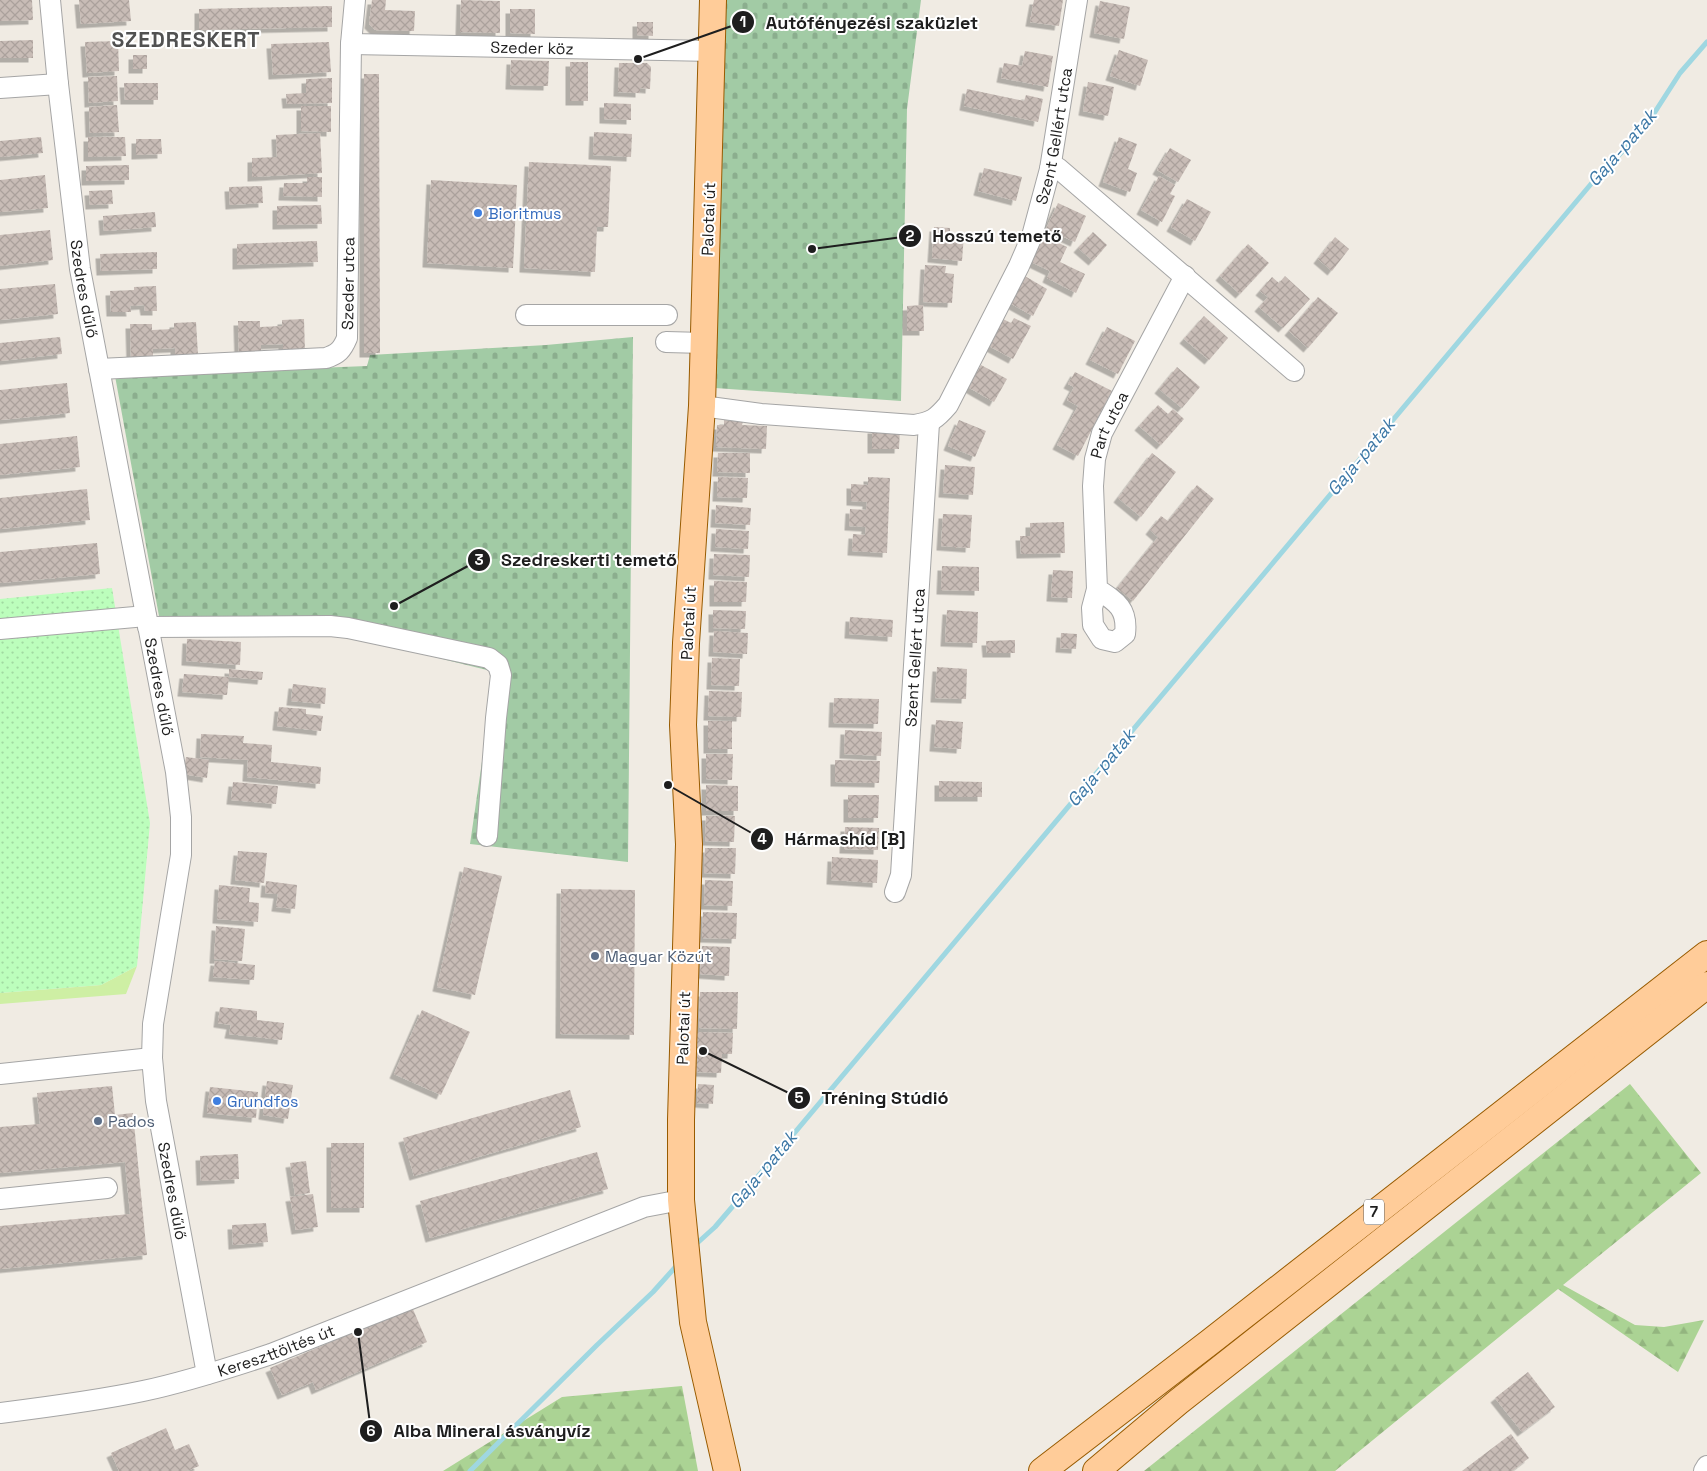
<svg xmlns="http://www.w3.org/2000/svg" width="1707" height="1471" font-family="'Space Grotesk',sans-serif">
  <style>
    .grass { fill: #ceefa4 }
    .forest { fill: url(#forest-firs) }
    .cemetery { fill: url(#cemetery-stones) }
    .park { fill: url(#park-dots) }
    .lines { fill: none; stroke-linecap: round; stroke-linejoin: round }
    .stream { stroke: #9fd7e1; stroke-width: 5 }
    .building { fill: url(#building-cross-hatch); filter: url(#shadow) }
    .minor-casing { stroke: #a5a5a5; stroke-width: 22 }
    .major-casing { stroke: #985b00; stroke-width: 28 }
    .minor { stroke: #fff; stroke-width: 20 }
    .major { stroke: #fc9; stroke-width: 26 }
    .shop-dot { fill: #3f7fe0; stroke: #fff; stroke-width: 2 }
    .service-dot { fill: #5c6f8a; stroke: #fff; stroke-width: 2 }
    .labels { text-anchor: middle; stroke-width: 4; stroke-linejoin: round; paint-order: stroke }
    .shield { fill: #fff; stroke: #626262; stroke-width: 1 }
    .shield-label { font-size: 15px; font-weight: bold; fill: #1e1e1e }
    .street-label { font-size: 16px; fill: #1e1e1e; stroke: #fff }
    .shop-label { font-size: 16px; fill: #366cbe; stroke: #fff; text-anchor: start }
    .service-label { font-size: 16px; fill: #4e5e75; stroke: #fff; text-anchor: start }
    .water-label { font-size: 18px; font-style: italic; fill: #3d78a6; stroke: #fff }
    .district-label { font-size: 21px; font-weight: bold; letter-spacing: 1px; fill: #515151; stroke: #fff }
    .leader { fill: none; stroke: #1e1e1e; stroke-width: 2 }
    .callout-dot { fill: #1e1e1e; stroke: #fff; stroke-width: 2 }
    .mark-label { font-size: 15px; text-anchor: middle; font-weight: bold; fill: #fff }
    .callout-label { font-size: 18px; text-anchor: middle; font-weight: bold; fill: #1e1e1e; stroke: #fff; stroke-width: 4; stroke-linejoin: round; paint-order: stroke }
  </style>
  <defs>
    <pattern id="forest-firs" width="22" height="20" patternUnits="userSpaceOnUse" patternTransform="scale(1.25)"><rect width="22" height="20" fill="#abd394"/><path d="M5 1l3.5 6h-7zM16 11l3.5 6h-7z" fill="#93b57f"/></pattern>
    <pattern id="cemetery-stones" width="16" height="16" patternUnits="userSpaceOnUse" patternTransform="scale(1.25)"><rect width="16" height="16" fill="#a2cba5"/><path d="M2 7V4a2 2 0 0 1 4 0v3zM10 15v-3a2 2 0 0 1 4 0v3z" fill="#8bae8e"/></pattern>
    <pattern id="park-dots" width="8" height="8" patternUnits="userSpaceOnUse" patternTransform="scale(1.25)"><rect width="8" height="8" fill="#bcfebc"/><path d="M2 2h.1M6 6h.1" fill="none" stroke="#a1d9a1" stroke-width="1.8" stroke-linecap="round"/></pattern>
    <pattern id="building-cross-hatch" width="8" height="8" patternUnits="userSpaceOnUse" patternTransform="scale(1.25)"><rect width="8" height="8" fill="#c8bcb6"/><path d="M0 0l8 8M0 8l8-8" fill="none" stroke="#aba19c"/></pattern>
    <filter id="shadow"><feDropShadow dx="-4.5" dy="4.5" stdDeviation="0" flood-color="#0004"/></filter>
  </defs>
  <rect width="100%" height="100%" fill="#f0ebe3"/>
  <path class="grass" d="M137,966L126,994L0,1004V993L101,985Z"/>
  <g class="forest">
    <path d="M1630,1084L1701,1173L1563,1285L1635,1325L1664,1327L1704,1320L1678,1372L1558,1289L1335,1471H1144Z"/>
    <path d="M682,1386L698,1471H443L562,1397Z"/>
  </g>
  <g class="cemetery">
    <path d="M725,0H921L907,109L901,401L715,388Z"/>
    <path d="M633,337L628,862L470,844L495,672L337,633L161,627L115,376L367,366L370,355L546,345Z"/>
  </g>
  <path class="park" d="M112,588L150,823L137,966L101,985L0,993V599Z"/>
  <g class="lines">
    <g class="stream">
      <path d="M694,1246L715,1227L739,1199L1591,184L1644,129L1680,73L1707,42"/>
      <path d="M470,1471L597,1345L653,1292L679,1263"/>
    </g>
  </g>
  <g class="building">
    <path d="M0,0H32L33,20L0,21Z"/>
    <path d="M79,0H129L131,21L81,24Z"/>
    <path d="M372,0H386L385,10L415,11L414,31L375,30L369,24Z"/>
    <path d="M461,0L500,1V33L460,32Z"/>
    <path d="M1034,0H1063L1059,26L1030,22Z"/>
    <path d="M1100,1L1130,7L1124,39L1094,33Z"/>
    <path d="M332,6V27L199,30V9Z"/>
    <path d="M510,9H535V34L510,33Z"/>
    <path d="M637,22H653V36L637,35Z"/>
    <path d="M33,40V58H0V41Z"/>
    <path d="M118,41L119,71L87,73L85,42Z"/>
    <path d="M329,42L331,72L273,75L271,44Z"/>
    <path d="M1119,50L1148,60L1140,86L1110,76Z"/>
    <path d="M1025,51L1053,56L1048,87L1001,78L1004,63L1022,66Z"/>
    <rect x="133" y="55" width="14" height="14"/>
    <path d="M511,60L549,61L548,86L510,85Z"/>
    <rect x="570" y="62" width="18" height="39"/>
    <path d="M619,63H647L651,67L650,89L640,88V93L618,92Z"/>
    <path d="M364,74H379L380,353H364Z"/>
    <path d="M117,76L118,101L89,103L88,77Z"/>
    <path d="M332,78V103L287,104L286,94L306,93V79Z"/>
    <path d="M1088,82L1114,87L1108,116L1083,111Z"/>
    <path d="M124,83H158V100H125Z"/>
    <path d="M967,89L1024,101L1026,95L1043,99L1038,122L964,106Z"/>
    <path d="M604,103L631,104V120L604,119Z"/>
    <path d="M117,105L119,132L90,133L89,107Z"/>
    <path d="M301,106H331V132L301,131Z"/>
    <path d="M594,132L632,134L631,157L593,155Z"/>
    <path d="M320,133L322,173L252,177V158L277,157L276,135Z"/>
    <path d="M41,137L43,153L0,157V141Z"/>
    <path d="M88,137H125L126,156L88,157Z"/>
    <path d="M1119,137L1137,144L1128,169L1137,173L1130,192L1103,182Z"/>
    <path d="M136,139H161L162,154L136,155Z"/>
    <path d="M1170,148L1191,160L1178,182L1157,170Z"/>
    <path d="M529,162L611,166L608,227H597L595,272L524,268Z"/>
    <path d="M129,165V180L86,181V166Z"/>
    <path d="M984,168L1022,177L1016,201L978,191Z"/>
    <path d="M45,175L48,208L0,212V180Z"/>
    <path d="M1159,176L1175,185L1170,194L1175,196L1162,222L1141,210Z"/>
    <path d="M307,177H322V197L283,196L284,183H307Z"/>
    <path d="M431,180L517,185L513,268L427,263Z"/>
    <path d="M262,186L263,203L230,205L229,187Z"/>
    <path d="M112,190L113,204L90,205L89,191Z"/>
    <path d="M1187,199L1211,212L1195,241L1171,227Z"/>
    <path d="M1058,203L1086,216L1075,242L1046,229Z"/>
    <path d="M321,205L322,224L277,225V206Z"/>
    <path d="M155,212L156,227L104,231L103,216Z"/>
    <path d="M934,227L950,228V233L964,234L962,261L932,258Z"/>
    <path d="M50,230L53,260L0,266V235Z"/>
    <path d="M1093,232L1107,245L1093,261L1078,248Z"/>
    <path d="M1040,234L1067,247L1060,262L1085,274L1076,293L1047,278L1050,271L1027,260Z"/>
    <path d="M1335,237L1349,249L1332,271L1318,259Z"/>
    <path d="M317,241L318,262L237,265V244Z"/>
    <path d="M1248,244L1269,263L1240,294L1220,276Z"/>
    <path d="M157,252V269L101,271L100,254Z"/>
    <path d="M925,265L946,266L945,273L954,274L952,303L923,302Z"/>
    <path d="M1023,275L1047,289L1033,316L1008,302Z"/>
    <path d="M1285,276L1310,299L1283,328L1259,307L1268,297L1260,291L1272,277L1279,283Z"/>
    <path d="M55,284L58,314L0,320V289Z"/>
    <path d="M156,286L157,311H145L144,305L130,306L131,312H111L110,291L134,290V287Z"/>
    <path d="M1318,297L1338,313L1308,348L1289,331Z"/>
    <path d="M923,305L924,331H907V306Z"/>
    <path d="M1204,316L1228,338L1209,360L1184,339Z"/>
    <path d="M1014,318L1031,326L1013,359L989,346L1003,319L1011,323Z"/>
    <path d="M304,319L305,352L283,353V344L261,345V353L239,354L238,321H260V327L282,326V320Z"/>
    <path d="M196,322L198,355L175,356V348L153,349V357L131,358L130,324H152V330L174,329V323Z"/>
    <path d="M1107,327L1135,341L1118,374L1090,360Z"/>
    <path d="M60,337L62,354L0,361V343Z"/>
    <path d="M981,365L1007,379L994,402L968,387Z"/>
    <path d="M1177,367L1200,387L1182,408L1159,389Z"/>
    <path d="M1075,372L1112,391L1078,456L1057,445L1078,406L1067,400L1074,387L1068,384Z"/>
    <path d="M67,383L70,413L0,420V390Z"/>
    <path d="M1158,405L1168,414L1173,409L1184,419L1161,445L1139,426Z"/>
    <path d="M724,420L743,421L742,425L767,426L766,449L716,447L717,425H724Z"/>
    <path d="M959,420L986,431L975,457L948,446Z"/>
    <path d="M872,429H900L899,449H872Z"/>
    <path d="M77,436L80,467L0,475V444Z"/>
    <path d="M718,453H750V473L717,472Z"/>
    <path d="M1152,453L1176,472L1141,517L1118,498Z"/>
    <path d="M945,465L975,467L973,495L943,493Z"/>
    <path d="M718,477L748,478L747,498L717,497Z"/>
    <path d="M868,477L890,478L887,553L852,551L853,534L865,535L866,527L849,526L850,509L866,510L867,502L851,501V484L868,485Z"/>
    <path d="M1197,485L1214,499L1133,601L1117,588L1158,537L1150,530L1161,516L1168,521Z"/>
    <path d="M87,489L90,520L0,529V498Z"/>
    <path d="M716,505L751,508L750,525L715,523Z"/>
    <path d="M943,514L972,515L970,548L941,546Z"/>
    <path d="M1064,522L1065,553L1021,554L1020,536H1030V523Z"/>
    <path d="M716,529L749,531L748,549L715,547Z"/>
    <path d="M97,543L100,574L0,583V552Z"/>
    <path d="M714,554L750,555L749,577L713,575Z"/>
    <path d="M942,566L979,567V591L941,590Z"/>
    <path d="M1053,570L1073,571L1072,598L1051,597Z"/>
    <path d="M714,581L747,582L746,602H714Z"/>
    <path d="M713,610L746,611L745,629L713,628Z"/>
    <path d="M947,610L978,612L977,643L945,642Z"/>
    <path d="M850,617L893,620L892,637L849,634Z"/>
    <path d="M714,631L748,633L747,654L713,652Z"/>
    <path d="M1061,633L1077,634L1076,649L1060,648Z"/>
    <path d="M187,639L241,642L240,665L186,661Z"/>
    <path d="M1015,640V653H987L986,641Z"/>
    <path d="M712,658L740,659L739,686L711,685Z"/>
    <path d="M937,667L967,669L966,699L935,698Z"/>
    <path d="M229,669L263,672L262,680L229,677Z"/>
    <path d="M184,674L229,677L227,695L182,692Z"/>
    <path d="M293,684L326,688L325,704L291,701Z"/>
    <path d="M709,691L742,692L741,717L708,716Z"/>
    <path d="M834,698L879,699L878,724L833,723Z"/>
    <path d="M279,707L306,709V714L323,716L321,731L277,726Z"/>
    <path d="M936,720L963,722L961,749L934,747Z"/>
    <rect x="708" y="721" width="24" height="28"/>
    <path d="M845,730L882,732L881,756L844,754Z"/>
    <path d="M201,734L244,736L243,743L272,745L271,762L321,767L320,784L247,777L248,760L200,757Z"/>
    <path d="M706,754H733L732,780L706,779Z"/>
    <path d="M186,757L209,760L207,778L183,774Z"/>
    <path d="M835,760L880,761L879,783L835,782Z"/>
    <path d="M939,781L982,782V797H939Z"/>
    <path d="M233,782L278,786L276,804L231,800Z"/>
    <path d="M706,785L738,786V811H706Z"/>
    <path d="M848,795H879L878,818H848Z"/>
    <path d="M706,816H735L734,842L705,841Z"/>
    <path d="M845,827L879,828L878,850L844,849Z"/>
    <path d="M705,848H736L735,874L704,873Z"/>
    <path d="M238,851L267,853L264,883L235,880Z"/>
    <path d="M832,857L878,860L877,883L831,880Z"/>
    <path d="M464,867L502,876L475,995L437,987Z"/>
    <path d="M705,880L733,881L732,906L704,905Z"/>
    <path d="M266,881L297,885L295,909L276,907L278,894L265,893Z"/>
    <path d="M219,885L250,888L249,902L259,903L258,922L217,919Z"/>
    <path d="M561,889L635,890L634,1035L560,1034Z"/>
    <path d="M703,912L737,913L736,939L702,938Z"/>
    <path d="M216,926L245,929L242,961L214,959Z"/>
    <path d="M702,946L730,947L729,976L700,974Z"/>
    <path d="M215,961L255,965L254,980L213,977Z"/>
    <path d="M700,992H738L737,1029L699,1028Z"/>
    <path d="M220,1007L257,1011V1020L284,1023L282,1040L229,1034L231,1025L218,1023Z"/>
    <path d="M422,1010L470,1032L441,1095L394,1074Z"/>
    <path d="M697,1032L733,1033L732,1054H722L721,1073L696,1072Z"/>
    <path d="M267,1081L293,1085L288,1119L263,1115Z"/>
    <path d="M698,1084L714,1085L713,1104L697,1103Z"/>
    <path d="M112,1086L115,1115L133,1113L147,1255L0,1269V1226L130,1214L125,1162L0,1173V1127L40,1124L37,1093Z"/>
    <path d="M210,1087L258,1092L256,1118L207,1113Z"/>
    <path d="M570,1090L581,1127L414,1176L403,1138Z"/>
    <rect x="331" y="1143" width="33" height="65"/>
    <path d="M597,1152L608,1189L430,1238L420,1201Z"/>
    <path d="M238,1154L239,1179L201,1181L200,1156Z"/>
    <path d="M306,1161L310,1193L295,1195L290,1163Z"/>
    <path d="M313,1194L318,1227L296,1230L290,1197Z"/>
    <path d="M266,1223L268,1242L233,1245L232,1225Z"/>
    <path d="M412,1307L427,1342L316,1390L313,1382L282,1395L270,1368Z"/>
    <path d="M1528,1372L1555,1407L1522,1432L1495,1398Z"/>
    <path d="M166,1428L175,1450L189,1444L199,1466L187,1471H119L111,1453Z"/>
    <path d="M1511,1434L1529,1458L1512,1471H1462Z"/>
  </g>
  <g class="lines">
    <g class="minor-casing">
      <g id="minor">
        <path id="s1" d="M50,0L58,84L80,269L176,772L181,817V855L153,1024L152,1058L156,1101L207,1374"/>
        <path id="s2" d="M351,44L713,51"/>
        <path d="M0,88L58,84"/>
        <path d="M1050,169L1058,168L1294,371"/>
        <path d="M526,315H667"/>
        <path d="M666,342L704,343"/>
        <path id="s3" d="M99,369L326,358C338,354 342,350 347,338L351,44L355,0"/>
        <path id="s4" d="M702,406L761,414L914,425C932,422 936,419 948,405L1019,266L1032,236L1050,169L1077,0"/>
        <path id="s5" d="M1097,589C1117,602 1128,609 1125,634L1115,642L1102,639L1093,625L1092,608L1097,589L1093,486L1095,459L1102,433L1185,276"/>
        <path d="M148,627L330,626L348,628L489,658L498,665L501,675L496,718L487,836"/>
        <path d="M0,629L146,616"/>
        <path id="s6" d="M895,892L901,875L929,423"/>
        <path d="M0,1074L152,1058"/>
        <path d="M0,1199L107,1188"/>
        <path id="s7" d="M0,1413C48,1407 96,1401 143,1391C186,1382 229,1368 271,1354L644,1207L681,1200"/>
        <path d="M1704,1471L1707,1466"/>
      </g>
    </g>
    <g class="major-casing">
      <g id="major">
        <path d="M713,0L702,406L686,643L683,725L689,844L681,1120V1200L693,1322L727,1471"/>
        <path d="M1042,1471L1210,1342L1707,954"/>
        <path d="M1096,1471L1178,1402L1707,985"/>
      </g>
    </g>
    <use href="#minor" class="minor"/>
    <use href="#major" class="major"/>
  </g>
  <g class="shop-dot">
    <circle cx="478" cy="213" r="5"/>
    <circle cx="217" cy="1101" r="5"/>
  </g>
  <g class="service-dot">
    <circle cx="595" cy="956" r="5"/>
    <circle cx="98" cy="1121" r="5"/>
  </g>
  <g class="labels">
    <rect class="shield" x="1364" y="1199.5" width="20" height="25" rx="4"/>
    <g class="shield-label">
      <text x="1374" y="1217">7</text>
    </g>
    <g class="street-label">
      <text dy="6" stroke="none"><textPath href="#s2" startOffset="181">Szeder köz</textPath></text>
      <text dy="6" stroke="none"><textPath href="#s4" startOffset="545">Szent Gellért utca</textPath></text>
      <text transform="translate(708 219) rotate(-88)" y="6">Palotai út</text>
      <text dy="6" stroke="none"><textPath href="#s3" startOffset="312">Szeder utca</textPath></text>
      <text dy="6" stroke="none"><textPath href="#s1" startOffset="291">Szedres dűlő</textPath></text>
      <text dy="6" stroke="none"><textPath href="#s5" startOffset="304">Part utca</textPath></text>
      <text transform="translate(688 623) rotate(-87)" y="6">Palotai út</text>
      <text dy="6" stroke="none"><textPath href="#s6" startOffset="236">Szent Gellért utca</textPath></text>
      <text dy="6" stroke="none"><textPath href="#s1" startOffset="696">Szedres dűlő</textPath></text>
      <text transform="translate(683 1028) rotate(-88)" y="6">Palotai út</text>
      <text dy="6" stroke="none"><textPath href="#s1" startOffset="1206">Szedres dűlő</textPath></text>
      <text dy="6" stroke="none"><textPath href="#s7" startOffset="284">Kereszttöltés út</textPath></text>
    </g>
    <g class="shop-label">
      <text x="488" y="219">Bioritmus</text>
      <text x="227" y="1107">Grundfos</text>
    </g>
    <g class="service-label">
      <text x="605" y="962">Magyar Közút</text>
      <text x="108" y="1127">Pados</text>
    </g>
    <g class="water-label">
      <text transform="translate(1622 148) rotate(-49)" y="6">Gaja-patak</text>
      <text transform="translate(1361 457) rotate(-50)" y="6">Gaja-patak</text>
      <text transform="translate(1101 768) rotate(-50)" y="6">Gaja-patak</text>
      <text transform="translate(763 1170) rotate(-50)" y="6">Gaja-patak</text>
    </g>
    <g class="district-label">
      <text x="186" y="47">SZEDRESKERT</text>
    </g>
  </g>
  <path class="leader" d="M638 59L743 22M812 249L910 236M394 606L479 560M668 785L762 839M703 1051L799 1098M358 1332L371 1431"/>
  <g class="callout-dot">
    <circle cx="638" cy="59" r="5"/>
    <circle cx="812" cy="249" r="5"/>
    <circle cx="394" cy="606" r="5"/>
    <circle cx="668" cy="785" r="5"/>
    <circle cx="703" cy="1051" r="5"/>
    <circle cx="358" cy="1332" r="5"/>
    <circle cx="743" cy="22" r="12"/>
    <circle cx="910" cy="236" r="12"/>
    <circle cx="479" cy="560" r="12"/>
    <circle cx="762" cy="839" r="12"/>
    <circle cx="799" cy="1098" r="12"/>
    <circle cx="371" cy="1431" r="12"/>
  </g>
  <g class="mark-label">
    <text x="743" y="27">1</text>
    <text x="910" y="241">2</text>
    <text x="479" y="565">3</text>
    <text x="762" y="844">4</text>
    <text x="799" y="1103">5</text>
    <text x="371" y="1436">6</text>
  </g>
  <g class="callout-label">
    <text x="872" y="29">Autófényezési szaküzlet</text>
    <text x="997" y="242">Hosszú temető</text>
    <text x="589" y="566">Szedreskerti temető</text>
    <text x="845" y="845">Hármashíd [B]</text>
    <text x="885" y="1104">Tréning Stúdió</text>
    <text x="492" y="1437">Alba Mineral ásványvíz</text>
  </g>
</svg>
